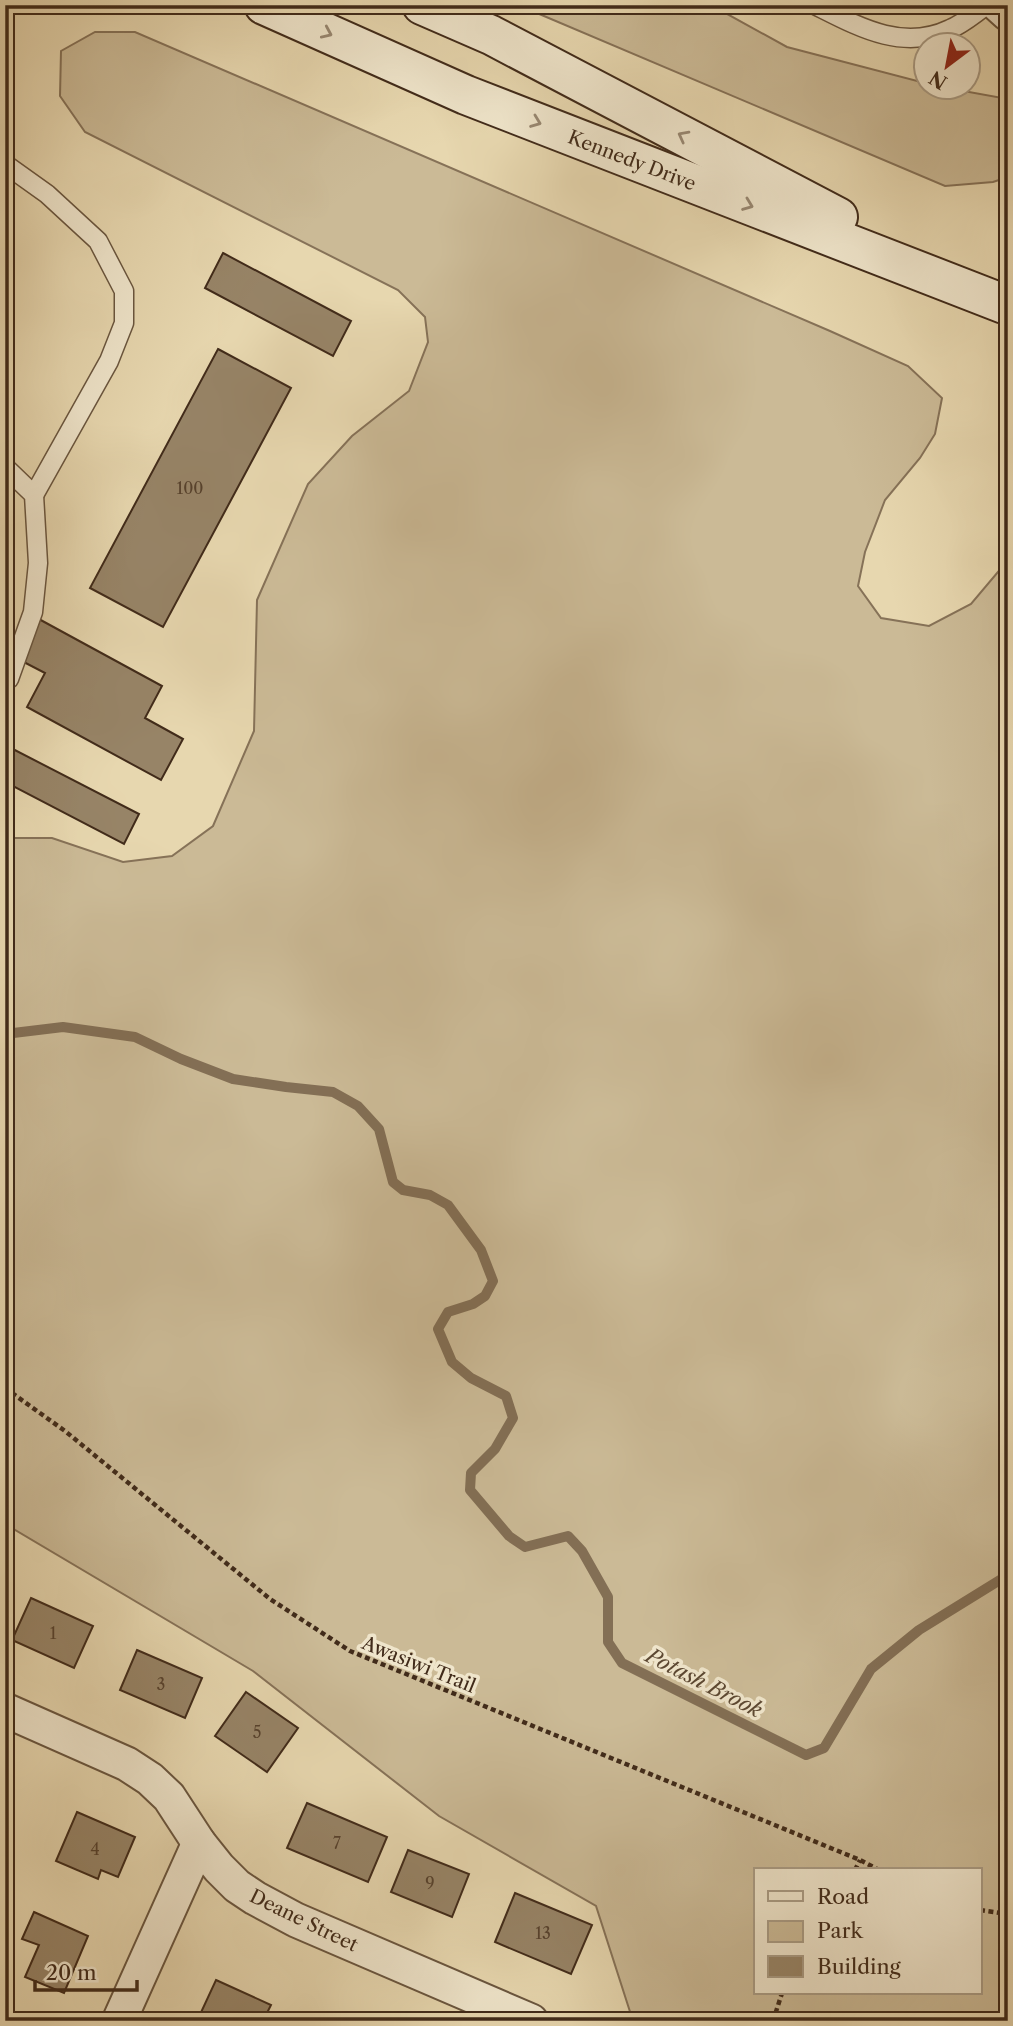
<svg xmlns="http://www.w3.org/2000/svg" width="1013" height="2026" font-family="'Libre Caslon Text',serif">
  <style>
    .green { fill: #cbba96; stroke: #867258; stroke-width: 2; fill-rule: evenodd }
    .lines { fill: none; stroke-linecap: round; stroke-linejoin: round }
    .stream { stroke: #836f55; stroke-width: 10 }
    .building { fill: #978467; stroke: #412b1a; stroke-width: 2 }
    .service-casing { stroke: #6a563f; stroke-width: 21 }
    .minor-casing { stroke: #6a563f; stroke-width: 37 }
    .secondary-casing { stroke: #412b1a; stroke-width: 42 }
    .path { stroke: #412b1a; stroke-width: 4.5; stroke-dasharray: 5 3.5; stroke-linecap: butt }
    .service { stroke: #efe5cb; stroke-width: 18 }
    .minor { stroke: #efe5cb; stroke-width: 33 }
    .secondary { stroke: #efe5cb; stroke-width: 38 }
    .oneway { stroke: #988872 }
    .labels { text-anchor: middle; stroke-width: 7; stroke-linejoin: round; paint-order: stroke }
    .number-label { font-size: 16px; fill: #56412d }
    .street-label { font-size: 19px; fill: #412b1a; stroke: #efe5cb }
    .water-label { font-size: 21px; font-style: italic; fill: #5c4832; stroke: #efe5cb }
  </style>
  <rect width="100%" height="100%" fill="#e7d7af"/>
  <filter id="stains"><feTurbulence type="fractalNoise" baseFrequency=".00286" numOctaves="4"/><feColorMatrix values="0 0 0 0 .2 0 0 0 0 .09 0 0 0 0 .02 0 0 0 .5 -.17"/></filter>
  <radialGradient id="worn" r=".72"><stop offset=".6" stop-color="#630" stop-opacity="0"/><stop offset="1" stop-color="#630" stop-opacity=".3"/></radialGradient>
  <g class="green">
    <path d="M518,5H711L787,47L925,83L926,88H947L1008,99V177L993,182L945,186Z"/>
    <path d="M95,32H135L830,331L908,366L942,398L935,434L920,458L885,500L865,552L858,586L881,618L929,626L971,604L1008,560V2021H633L596,1906L439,1816L253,1671L5,1524V838H52L123,862L172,856L213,826L254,731L257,600L308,484L352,436L409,391L428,342L425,317L398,290L85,132L60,96L61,51ZM756,1870H980V1993H756Z"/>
  </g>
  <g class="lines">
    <path class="stream" d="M5,1034L63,1027L135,1037L181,1059L233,1079L286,1087L333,1092L358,1106L379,1129L393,1182L403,1190L430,1195L448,1205L481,1250L493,1281L485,1296L473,1304L448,1312L438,1329L452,1362L471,1378L506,1396L513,1418L495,1449L471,1473L470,1490L509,1536L525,1547L568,1536L582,1551L608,1597V1642L622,1663L806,1755L824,1748L871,1669L919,1630L1008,1575"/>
  </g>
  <g class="building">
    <path d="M223,253L351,321L333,356L205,288Z"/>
    <path d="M218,349L291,388L163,627L90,588Z"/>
    <path d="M37,618L162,686L145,718L183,739L161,780L27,707L45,673L16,658Z"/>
    <path d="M7,746L139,814L124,844L5,782V749Z"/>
    <path d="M31,1598L93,1626L74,1668L12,1640Z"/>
    <path d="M137,1650L202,1678L185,1718L120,1690Z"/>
    <path d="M246,1692L298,1728L267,1772L215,1736Z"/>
    <path d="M307,1803L387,1837L368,1882L287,1848Z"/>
    <path d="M77,1812L135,1837L118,1877L101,1870L98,1879L56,1861Z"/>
    <path d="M408,1850L469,1874L452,1917L391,1892Z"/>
    <path d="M515,1893L592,1925L571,1974L495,1942Z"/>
    <path d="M34,1912L88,1936L64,1993L25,1977L39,1945L22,1939Z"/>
    <path d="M216,1980L271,2005L263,2021H197Z"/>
  </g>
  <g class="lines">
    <g class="service-casing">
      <g id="service">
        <path d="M815,5C857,26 902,52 950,29C963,24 975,13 987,5"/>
        <path d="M5,164L47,194L98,241L124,291V323L109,361L34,495"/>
        <path d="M5,467L34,495L38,563L33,612L9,679"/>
      </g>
    </g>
    <g class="minor-casing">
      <g id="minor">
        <path d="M998,5L1008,14"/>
        <path d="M5,1710L127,1764L150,1779L169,1797L199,1843L219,1868L237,1886L255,1898L296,1920L531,2021"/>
        <path d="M119,2021L199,1843"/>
      </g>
    </g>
    <g class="secondary-casing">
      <g id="secondary">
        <path d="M264,5L466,95L1004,304"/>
        <path d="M422,5L491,35L838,217"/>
      </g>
    </g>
    <g class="path">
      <path d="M5,1388L65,1431L270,1599L350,1651L860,1860L879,1870"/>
      <path d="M855,1870L860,1860"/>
      <path d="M980,1910L1008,1914"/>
      <path d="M773,2021L782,1993"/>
    </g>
    <use href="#service" class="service"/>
    <use href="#minor" class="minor"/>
    <use href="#secondary" class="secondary"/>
  </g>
  <defs><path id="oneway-chevron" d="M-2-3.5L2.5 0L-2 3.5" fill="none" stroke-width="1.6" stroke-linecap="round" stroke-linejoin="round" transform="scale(1.75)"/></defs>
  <g class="oneway">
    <use href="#oneway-chevron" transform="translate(327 33) rotate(24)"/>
    <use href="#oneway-chevron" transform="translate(536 122) rotate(21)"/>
    <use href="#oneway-chevron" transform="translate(683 136) rotate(-152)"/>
    <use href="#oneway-chevron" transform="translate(748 205) rotate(21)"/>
  </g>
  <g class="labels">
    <g class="number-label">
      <text x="190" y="494">100</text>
      <text x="53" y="1639">1</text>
      <text x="161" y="1690">3</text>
      <text x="257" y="1738">5</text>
      <text x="337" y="1849">7</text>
      <text x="95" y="1855">4</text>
      <text x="430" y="1889">9</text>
      <text x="543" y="1939">13</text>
    </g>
    <g class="street-label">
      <text transform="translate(632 160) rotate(21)" y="7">Kennedy Drive</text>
      <text transform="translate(419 1664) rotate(22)" y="7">Awasiwi Trail</text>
      <text transform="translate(304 1920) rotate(26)" y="7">Deane Street</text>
    </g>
    <g class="water-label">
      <text transform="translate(704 1683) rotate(27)" y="7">Potash Brook</text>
    </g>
  </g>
  <rect width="1013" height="2026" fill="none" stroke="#e7d7af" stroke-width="28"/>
  <rect x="7" y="7" width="999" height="2012" fill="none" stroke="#412b1a" stroke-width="3.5"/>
  <rect x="14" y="14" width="985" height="1998" fill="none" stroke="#412b1a" stroke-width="2"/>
  <rect x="754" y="1868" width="228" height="126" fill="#efe5cb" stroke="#a99b84" stroke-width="2"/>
  <rect x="768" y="1891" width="35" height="10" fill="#efe5cb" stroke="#a99b84" stroke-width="2"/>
  <text x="817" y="1904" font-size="21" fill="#412b1a">Road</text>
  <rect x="768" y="1921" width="35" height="21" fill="#cbba96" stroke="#a99b84" stroke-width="2"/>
  <text x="817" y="1938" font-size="21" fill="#412b1a">Park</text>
  <rect x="768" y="1956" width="35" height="21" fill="#978467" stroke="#a99b84" stroke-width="2"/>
  <text x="817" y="1974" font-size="21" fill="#412b1a">Building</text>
  <g transform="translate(947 66) rotate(212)"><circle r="33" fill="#efe5cb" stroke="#a99b84" stroke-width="2"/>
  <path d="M0-5L12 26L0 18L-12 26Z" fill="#8f2418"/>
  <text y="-10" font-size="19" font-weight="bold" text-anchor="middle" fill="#412b1a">N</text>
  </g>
  <path d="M35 1980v10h102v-10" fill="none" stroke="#412b1a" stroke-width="3.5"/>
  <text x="46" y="1980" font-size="21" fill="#412b1a" stroke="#efe5cb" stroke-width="5" paint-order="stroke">20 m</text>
  <rect width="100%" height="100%" filter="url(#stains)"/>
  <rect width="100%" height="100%" fill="url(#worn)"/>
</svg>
